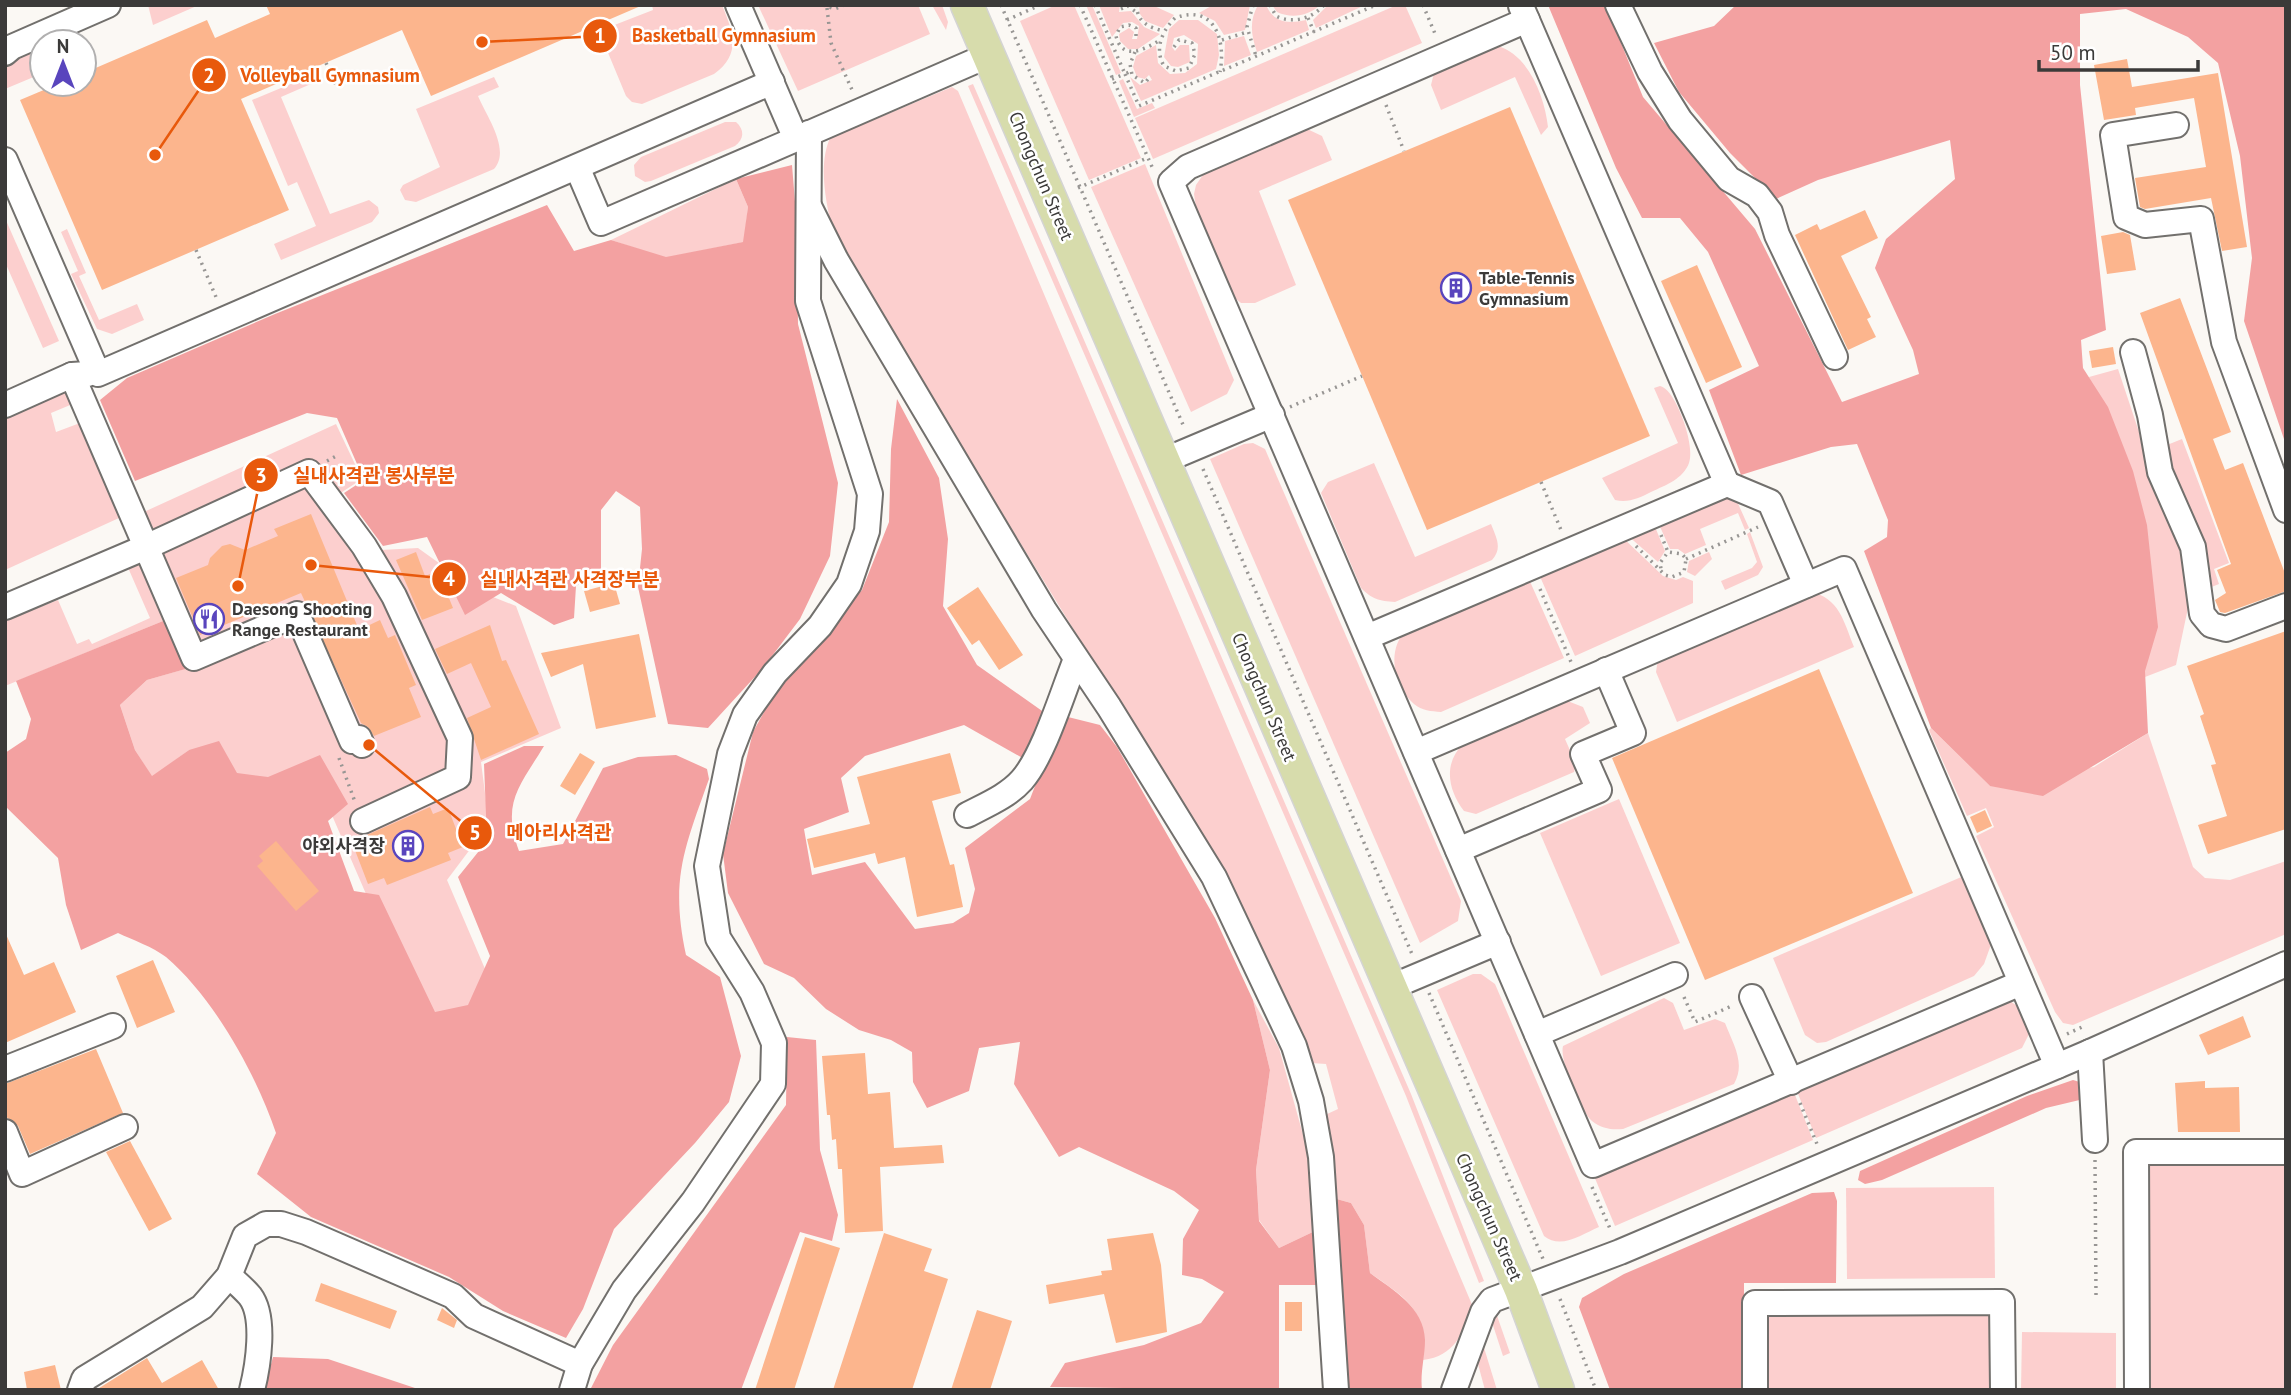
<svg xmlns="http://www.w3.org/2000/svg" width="2291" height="1395" font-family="'PT Sans','Noto Sans KR',sans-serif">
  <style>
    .green { fill: #fccfce }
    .forest { fill: #f3a1a1 }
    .building { fill: #fcb58d }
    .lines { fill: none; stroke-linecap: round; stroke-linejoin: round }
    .minor-casing { stroke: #72706d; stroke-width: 28 }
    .major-casing { stroke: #d4d4d3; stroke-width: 35 }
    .path { stroke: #989694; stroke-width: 3.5; stroke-dasharray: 2 5; stroke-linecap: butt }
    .minor { stroke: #fff; stroke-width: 24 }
    .major { stroke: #d7dcac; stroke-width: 32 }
    .labels { text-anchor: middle; stroke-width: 5; stroke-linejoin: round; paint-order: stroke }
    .street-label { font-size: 18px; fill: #3b3a39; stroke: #fff }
    .poi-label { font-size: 18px; font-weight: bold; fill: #3b3a39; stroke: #fff; text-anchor: start }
    .leader { fill: none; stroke: #e8590c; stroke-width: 2.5 }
    .callout-dot { fill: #e8590c; stroke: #fff; stroke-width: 2.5 }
    .mark-label { font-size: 21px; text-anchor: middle; font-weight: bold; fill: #fff }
    .callout-label { font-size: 19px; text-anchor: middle; font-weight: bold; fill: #e8590c; stroke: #fff; stroke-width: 5; stroke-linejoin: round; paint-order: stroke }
  </style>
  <rect width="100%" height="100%" fill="#fbf8f4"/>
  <g class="green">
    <path d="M148,5H199L153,25Z"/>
    <path d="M652,5H722C733,32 742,54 714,74L642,104L632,102L626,96L599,31L653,10Z"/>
    <path d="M758,5H918L930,34L798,91Z"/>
    <path d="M932,5H942L948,22L946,30Z"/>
    <path d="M1056,5H1074L1141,158L1089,180L1020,21Z"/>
    <path d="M1086,5H1092L1121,73L1116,75Z"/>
    <path d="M1099,5H1120L1119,12L1131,11L1144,27L1160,34L1138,49H1128L1120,41L1119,34L1129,28L1134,32L1132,39H1137L1139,26L1132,22L1123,23L1112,37Z"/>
    <path d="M1139,5H1152L1174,15L1163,28L1145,21L1140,14Z"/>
    <path d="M1213,5H1250L1245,30L1224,35L1215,21L1199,13Z"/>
    <path d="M1258,5H1266C1274,23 1288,24 1306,20L1309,30L1257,52C1251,35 1249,21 1258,5Z"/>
    <path d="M1272,5H1320C1308,16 1292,19 1277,12Z"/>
    <path d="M1328,5H1365L1316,28L1313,20Z"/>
    <path d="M1397,5H1405L1422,43L1153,159L1135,118Z"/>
    <path d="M1179,20H1198L1217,34L1219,55L1216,69L1141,101L1130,77L1140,85L1152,80L1149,75L1145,79L1137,77L1133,67L1136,56L1156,45L1158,63L1170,74L1185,73L1197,64L1198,44L1184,35L1174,38L1172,47L1175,51L1180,45H1189L1190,62L1178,67L1171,66L1164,57L1169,29Z"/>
    <path d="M1244,36L1251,55L1224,66L1225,41Z"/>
    <path d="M1497,46C1529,54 1545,98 1548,127L1541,135L1515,77L1441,110L1431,85L1434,73L1488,47Z"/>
    <path d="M42,47V83L36,76L5,89V63Z"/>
    <path d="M317,73L320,80L281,97L330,214L369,200L378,207L379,213L372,222L281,260L274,244L316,226L297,182L288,186L252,100Z"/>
    <path d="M494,77L499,87L478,96C487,117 511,150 494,169L416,202L405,200L400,190L403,185L440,167L416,109Z"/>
    <path d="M1123,79L1137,109L1152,103L1155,108L1134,117L1119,81Z"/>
    <path d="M973,84L1411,1094L1484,1281L1479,1283L1406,1096L968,86Z"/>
    <path d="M952,87L958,91L1473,1307C1462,1334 1455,1356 1423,1360C1428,1310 1407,1299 1370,1273L1364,1225L1351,1203L1333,1198L1325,1115L1338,1109L1326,1064L1311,1063L1273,973L1164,776L926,390L832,229C826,201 818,165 830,138Z"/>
    <path d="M725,122H736C745,130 744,139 735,146L651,181L645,182L635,176L634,165L641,157Z"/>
    <path d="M1305,128L1322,136L1332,160L1259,191L1296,285L1255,303H1241L1231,295L1197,214L1194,194L1196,185L1207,169Z"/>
    <path d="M1145,164L1234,380L1227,394L1191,412L1091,187Z"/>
    <path d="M736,179L748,207L744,242L665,258L611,240Z"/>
    <path d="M5,218L59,341L43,348L5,262Z"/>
    <path d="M67,229L86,273L79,276L99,320L137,304L144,320L112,334L97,329L71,274L78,271L61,232Z"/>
    <path d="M2118,369L2139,432L2145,462L2178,532L2189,603L2176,665L2145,677L2089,377Z"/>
    <path d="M63,386L75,403L51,413L56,432L80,423L119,518L5,570V413Z"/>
    <path d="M1660,386C1676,389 1696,447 1689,463C1683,479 1666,485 1651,492C1639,498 1629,503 1615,500L1602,478L1678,443L1654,388Z"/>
    <path d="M336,424L362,479L339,494L381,550L418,548L478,591L516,606L561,728L481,762L489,824L447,880L503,1011L430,1042L312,769L241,799L189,750L152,777L135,750L120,705L147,680L185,669L162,616L163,621L5,686V620L58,600L77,644L89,639L92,644L150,618L126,563L138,561L122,522Z"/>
    <path d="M2182,439L2229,563L2214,569L2219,584L2209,588L2173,481L2167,445Z"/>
    <path d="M1253,443L1265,449L1461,901L1458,921L1420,943L1210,459L1244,444Z"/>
    <path d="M1374,463L1415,557L1491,524C1496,537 1503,548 1492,560L1395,602C1379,601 1372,599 1361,588L1321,493L1328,482Z"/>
    <path d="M1731,488L1749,528L1745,530L1738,513L1700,529L1706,545L1685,554L1678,549H1670L1657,520Z"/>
    <path d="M1653,522L1665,551L1658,562L1626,534Z"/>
    <path d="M1750,532L1763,567L1758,575L1725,590L1721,581L1752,568L1757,562L1747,534Z"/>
    <path d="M1621,536L1663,576L1676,580L1683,577L1693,581V603L1575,656L1538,572Z"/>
    <path d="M1709,552L1712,559L1695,576L1687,572L1689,561Z"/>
    <path d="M1528,577L1564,658L1441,712C1431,711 1422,711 1414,704C1393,686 1386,648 1407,630Z"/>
    <path d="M1810,592C1839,597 1844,622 1854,647L1677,722L1656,672L1658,659Z"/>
    <path d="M1565,700L1583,707L1590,723L1565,739L1576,764L1574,772L1476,814L1464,811C1448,790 1443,764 1463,744Z"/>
    <path d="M1931,728L1990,786L2094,767L2148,733L2193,867L2205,878L2230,880L2286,861V934L2073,1025L2063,1023L2055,1012L1976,836L1994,827L1986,808L1967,816L1929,730Z"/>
    <path d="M1619,799L1680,943L1601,976L1540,833Z"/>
    <path d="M1966,875L1993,939L1984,964L1974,976L1826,1042L1817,1043L1805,1035L1773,958Z"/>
    <path d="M1473,974H1481L1495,984L1599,1227C1582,1234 1561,1250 1544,1236L1437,990Z"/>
    <path d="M1664,998L1673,1003L1684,1030L1715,1019L1725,1023C1733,1044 1746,1063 1734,1084L1623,1129C1612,1130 1602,1129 1592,1121C1581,1111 1559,1060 1563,1046Z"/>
    <path d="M1253,1000L1279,1048L1310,1160L1317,1230L1279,1248L1259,1220L1256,1170L1270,1070Z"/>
    <path d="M2010,1001L2023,1010L2030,1032L2022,1048L1816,1138L1796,1089L1998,1002Z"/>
    <path d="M1793,1090L1813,1140L1615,1226L1594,1176Z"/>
    <rect x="2142" y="1158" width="144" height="232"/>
    <path d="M1994,1187L1995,1278L1847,1279L1846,1188Z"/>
    <path d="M1494,1307L1510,1353L1503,1356L1489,1313Z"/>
    <path d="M1992,1310V1390H1763V1311Z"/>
    <path d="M2022,1332L2116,1333V1390H2021Z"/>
    <path d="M1481,1338L1497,1390H1485L1475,1353Z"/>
  </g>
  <g class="forest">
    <path d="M1548,5H1609L1615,10L1621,43L1643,97L1755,229L1842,402L1919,374L1913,350L1875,268L1886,239L1955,179L1950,140L1818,180L1776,199L1730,153L1679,92L1654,43L1714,26L1736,5H2286V445L2244,321L2252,258L2240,156L2218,63L2188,37L2126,9L2080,14V85L2106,330L2081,340L2083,368L2108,407L2133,471L2147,525L2158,627L2145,671L2148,733L2043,796L1990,786L1931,728L1864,551L1887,537L1888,520L1857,444L1831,447L1741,475L1709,390L1759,366L1708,252L1680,218H1642L1616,168Z"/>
    <path d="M792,165L797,226L798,324L838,483L830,556L800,619L763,668L708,728L668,724L638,587L642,549L640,507L616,491L601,510V571L576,586L574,618L554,625L501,593L465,615L427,537L383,546L344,493L364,480L337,418L307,413L135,481L100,400L127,378L275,314L547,205L574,251L611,240L666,257L743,242L748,207L736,179Z"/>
    <path d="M897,399L939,478L948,539L943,606L977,665L1045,713L1026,760L964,725L865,756L841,778L849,812L804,829L812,875L865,862L915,929L953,923L969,913L975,889L965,848L1030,799L1047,755L1068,717L1100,725L1117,747L1215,918L1253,1000L1270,1070L1256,1170L1259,1221L1279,1248L1317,1230L1320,1285H1279V1390L1050,1387L1065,1363L1144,1345L1201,1323L1224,1292L1202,1279L1182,1275L1183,1239L1199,1210L1174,1191L1079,1147L1059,1157L1014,1084L1020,1042L979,1048L969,1091L927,1108L913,1082L912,1052L891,1040L859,1030L826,1009L794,978L764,964L728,893L723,854L753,732L774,694L862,590L889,522L891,449Z"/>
    <path d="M163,621L189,668L147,680L120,705L135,750L152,776L189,750L219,741L237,773L268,777L320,755L348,804L328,821L354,891L379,895L435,1012L468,1005L490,956L458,877L487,841L484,764L524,746H544C520,786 501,802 519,851L563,844L603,768L638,757L676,755L707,769L709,779C684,849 670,880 686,955L720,977L741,1056L729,1102L695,1143L614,1229L583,1309L566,1338L503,1311L449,1277L311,1217L257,1174L276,1133C256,1074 214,998 166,957C153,947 133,940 118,933L81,950L66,905L58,858L5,806V753L26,739L31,719L16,681Z"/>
    <path d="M787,1037L816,1040L820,1150L838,1215L832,1241L800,1232L741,1390H590L613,1345L786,1105Z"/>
    <path d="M2073,1080L2086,1084L2088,1098L2046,1108L1882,1180L1865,1184L1858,1180L1860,1171L2027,1096Z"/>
    <path d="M1834,1192L1837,1201L1836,1283H1744V1390H1610L1579,1307L1582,1298L1624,1274L1812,1193Z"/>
    <path d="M1333,1198L1351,1203L1364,1225L1370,1273C1393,1290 1424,1307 1425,1340C1425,1357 1420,1372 1422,1390H1344Z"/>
    <path d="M273,1357L328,1359L421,1390H264Z"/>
  </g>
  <g class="building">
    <path d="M266,5H643L431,96L402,30L241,99L289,210L102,290L20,100L58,84H84V73L207,20L215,38L270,14Z"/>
    <path d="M2127,59L2132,87L2218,73L2247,247L2222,251L2211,198L2145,209L2140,207L2135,178L2206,167L2194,98L2135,108L2136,115L2104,120L2094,65Z"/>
    <path d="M1510,107L1650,436L1427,530L1288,200Z"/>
    <path d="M1865,210L1878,238L1841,256L1871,317L1867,319L1876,337L1848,350L1795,235L1817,224L1820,230Z"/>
    <path d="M2123,232L2130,235L2136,270L2107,274L2101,236Z"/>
    <path d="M1697,265L1742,367L1706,383L1661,281Z"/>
    <path d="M2180,298L2231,432L2213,439L2225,470L2243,463L2286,576V591L2225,613L2220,612L2215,600L2226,593L2217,570L2231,564L2140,313Z"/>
    <path d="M2113,347L2116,364L2092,368L2089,351Z"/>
    <path d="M311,514L359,630L380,620L388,638L395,635L416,685L409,688L421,717L374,736L368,727L361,723L301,593L200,635L176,578L208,565L210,558L222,546L230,544L245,550L278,536L274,529Z"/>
    <path d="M416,552L425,576L438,571L453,608L422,620L396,560Z"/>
    <path d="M614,583L620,604L590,612L584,591Z"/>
    <path d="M978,587L1023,655L999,670L979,640L972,645L947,608Z"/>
    <path d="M490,625L502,661L506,660L539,734L481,760L467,718L491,707L471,663L447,674L435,649Z"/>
    <path d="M2286,631V829L2208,854L2198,825L2227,816L2211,765L2216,764L2200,716L2204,714L2187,666Z"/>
    <path d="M639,634L656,717L596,729L583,664L551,677L541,653Z"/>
    <path d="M1819,669L1913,893L1705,980L1612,758Z"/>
    <path d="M580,753L595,762L575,795L560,786Z"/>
    <path d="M950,753L961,793L932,801L950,865L954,864L963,907L917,917L905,857L878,864L875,853L814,868L807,839L870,824L857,777Z"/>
    <path d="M430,807L433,814L448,808L463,847L448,853L451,860L387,885L384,878L368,884L353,845L368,839L367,835Z"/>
    <path d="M1985,810L1992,826L1977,833L1970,817Z"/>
    <path d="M276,841L319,891L296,911L257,866L263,861L259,856Z"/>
    <path d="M5,932L24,975L54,962L76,1012L5,1043Z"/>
    <path d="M153,960L175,1012L137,1028L116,976Z"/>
    <path d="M2243,1016L2251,1037L2208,1055L2199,1035Z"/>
    <path d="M96,1049L123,1113L30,1154L18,1126L5,1116V1084Z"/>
    <path d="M865,1053L868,1094L890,1092L894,1148L942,1145L944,1163L880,1167L883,1231L845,1233L842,1169H838L836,1139L832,1140L830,1115H827L822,1056Z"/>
    <path d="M2205,1081V1088L2239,1087L2240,1132H2178L2175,1083Z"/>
    <path d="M130,1141L172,1219L149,1231L106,1152Z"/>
    <path d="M884,1233L932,1249L924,1271L948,1279L912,1390H833Z"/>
    <path d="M1153,1233L1161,1265L1167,1332L1116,1343L1104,1294L1049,1304L1046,1285L1102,1275L1101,1271L1112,1270L1107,1239Z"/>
    <path d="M805,1237L840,1248L794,1390H755Z"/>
    <path d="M321,1283L397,1311L390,1329L315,1301Z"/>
    <rect x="1285" y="1302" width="17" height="29"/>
    <path d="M442,1308L457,1320L454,1328L437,1320Z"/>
    <path d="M977,1310L1012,1321L990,1390H951Z"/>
    <path d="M147,1358L162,1383L202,1360L219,1390H96Z"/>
    <path d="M55,1365L61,1390H27L24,1372Z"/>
  </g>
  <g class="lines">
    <g class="minor-casing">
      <g id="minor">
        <path d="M738,5L796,139L989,55"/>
        <path d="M1618,5L1650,72L1680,120L1729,179L1757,195L1770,212L1777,235L1835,357"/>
        <path d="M1521,6L1727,484"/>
        <path d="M1527,20L1188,167L1171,182L1593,1165L2021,983"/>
        <path d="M5,53L12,47L108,5"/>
        <path d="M2176,125L2113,135L2126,217L2145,225L2201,219L2224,342L2286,510"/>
        <path d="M5,160L98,374L772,82"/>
        <path d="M577,167L601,223L796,139"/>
        <path d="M810,208L836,260L1044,610L1109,707L1214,877L1294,1046L1311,1101L1321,1157L1336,1390"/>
        <path d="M2133,352L2150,415L2160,472L2193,547L2202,614L2211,625L2226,629L2286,606"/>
        <path d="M72,375L194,658L297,614L352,741L359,738L362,745"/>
        <path d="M5,405L72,375L87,374"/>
        <path d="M1163,461L1272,415"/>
        <path d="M5,607L146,547L309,472L364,546L394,596L460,738L458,777L363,821"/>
        <path d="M1367,637L1727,484L1770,502L1806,585"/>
        <path d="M1416,752L1844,569L2057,1066"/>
        <path d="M967,815C986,805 1008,796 1022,780C1044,755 1063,691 1076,659"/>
        <path d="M1458,850L1599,790L1583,754L1633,733L1606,670"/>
        <path d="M1389,988L1498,942"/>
        <path d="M1752,997L1791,1082"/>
        <path d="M1537,1034L1675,975"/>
        <path d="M2090,1052L2095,1140"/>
        <path d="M5,1069L113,1026"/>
        <path d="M5,1132L22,1174L125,1127"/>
        <path d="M229,1276C236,1282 244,1289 250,1296C266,1317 258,1366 252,1390"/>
        <path d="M80,1390L84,1379L202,1307L229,1276L245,1236L266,1224H281L306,1232L453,1296L474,1316L580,1364"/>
        <path d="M572,1390L580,1364L624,1290L693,1202L773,1084L774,1043L752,992L718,938L707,866L730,754L745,715L775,673L820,626L849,584L867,531L870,494L808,301L809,133"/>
        <path d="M1454,1390L1483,1312L1492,1300L1620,1252L2090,1052L2286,964"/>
        <path d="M1755,1390V1303L2002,1302L2003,1390"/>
        <path d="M2137,1390L2136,1152H2286"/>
      </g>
    </g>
    <g class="major-casing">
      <path id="major" d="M967,5L1521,1290L1558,1390"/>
    </g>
    <g class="path">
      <path d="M823,5L835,9L844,5"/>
      <path d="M1001,5L1184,427"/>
      <path d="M1080,5L1153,169"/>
      <path d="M1095,5L1125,74L1131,71"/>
      <path d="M1137,5C1136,22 1150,28 1164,31"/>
      <path d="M1253,5L1247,27L1256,56"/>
      <path d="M1270,5L1276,16C1292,24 1312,19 1324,5"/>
      <path d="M1423,5L1436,36"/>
      <path d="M827,8L831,43L853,92"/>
      <path d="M1121,9L1128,6L1136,12"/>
      <path d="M1308,18L1314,32"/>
      <path d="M1007,20L1040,5"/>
      <path d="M1136,36V28L1129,25L1120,27L1116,36C1122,61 1144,50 1160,40"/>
      <path d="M1222,40L1247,32"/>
      <path d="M1174,47L1179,40L1192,43L1195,54L1189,68L1176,71L1164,66C1154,49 1162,31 1175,18C1215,3 1226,41 1220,72"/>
      <path d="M1135,52L1130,64L1132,75L1145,83L1149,78"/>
      <path d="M326,63L336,85"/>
      <path d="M1112,79L1125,74L1139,106L1376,5"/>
      <path d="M1386,105L1404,151"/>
      <path d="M1078,188L1147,158"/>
      <path d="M196,250L216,297"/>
      <path d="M1290,407L1362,376"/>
      <path d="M327,461L338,455"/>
      <path d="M1203,469L1412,954"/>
      <path d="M1541,482L1561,530"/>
      <path d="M1661,535L1668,552"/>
      <path d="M1636,546L1665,575L1672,577L1684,572L1686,559L1682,554L1668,552L1660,563L1661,569"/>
      <path d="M1686,559L1758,527"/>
      <path d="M1540,589L1571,662"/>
      <path d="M339,758L355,802"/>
      <path d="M1429,993L1543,1259"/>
      <path d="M1684,997L1695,1022L1734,1005"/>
      <path d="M2067,1034L2082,1027"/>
      <path d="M1800,1103L1817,1144"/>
      <path d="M2095,1160L2096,1296"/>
      <path d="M1592,1187L1611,1231"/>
      <path d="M1560,1299L1596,1390"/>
    </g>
    <use href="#minor" class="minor"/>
    <use href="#major" class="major"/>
  </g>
  <defs>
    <g id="building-ring" transform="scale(1.575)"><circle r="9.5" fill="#fff" stroke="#5945bd" stroke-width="1.5"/><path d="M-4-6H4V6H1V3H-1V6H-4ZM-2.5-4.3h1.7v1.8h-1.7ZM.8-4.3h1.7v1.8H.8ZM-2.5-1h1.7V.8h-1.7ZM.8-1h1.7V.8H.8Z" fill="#5945bd"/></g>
    <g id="restaurant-ring" transform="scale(1.575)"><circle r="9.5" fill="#fff" stroke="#5945bd" stroke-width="1.5"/><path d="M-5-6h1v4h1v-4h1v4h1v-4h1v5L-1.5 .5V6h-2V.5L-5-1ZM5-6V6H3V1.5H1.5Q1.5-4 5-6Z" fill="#5945bd"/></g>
  </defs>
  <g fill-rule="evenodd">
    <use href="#building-ring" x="1456" y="288"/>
    <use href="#restaurant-ring" x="209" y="619"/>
    <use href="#building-ring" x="408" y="846"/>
  </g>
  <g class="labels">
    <g class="street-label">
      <text transform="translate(1041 176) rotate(67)" y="6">Chongchun Street</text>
      <text transform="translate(1264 697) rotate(67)" y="6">Chongchun Street</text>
      <text transform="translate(1489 1217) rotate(66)" y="6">Chongchun Street</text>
    </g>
    <g class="poi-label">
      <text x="1479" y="284">Table-Tennis<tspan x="1479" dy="21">Gymnasium</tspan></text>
      <text x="232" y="615">Daesong Shooting<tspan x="232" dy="21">Range Restaurant</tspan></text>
      <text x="385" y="852" text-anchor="end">야외사격장</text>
    </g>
  </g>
  <path class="leader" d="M482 42L600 36M155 155L209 75M238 586L261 475M311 565L449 579M369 745L475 833"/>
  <g class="callout-dot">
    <circle cx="482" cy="42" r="7"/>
    <circle cx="155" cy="155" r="7"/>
    <circle cx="238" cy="586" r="7"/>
    <circle cx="311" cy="565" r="7"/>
    <circle cx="369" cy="745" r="7"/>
    <circle cx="600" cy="36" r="18"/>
    <circle cx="209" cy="75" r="18"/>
    <circle cx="261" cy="475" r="18"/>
    <circle cx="449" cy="579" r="18"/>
    <circle cx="475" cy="833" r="18"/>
  </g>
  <g class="mark-label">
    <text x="600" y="43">1</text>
    <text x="209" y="83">2</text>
    <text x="261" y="483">3</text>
    <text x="449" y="586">4</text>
    <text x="475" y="840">5</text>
  </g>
  <g class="callout-label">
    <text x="724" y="42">Basketball Gymnasium</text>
    <text x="330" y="82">Volleyball Gymnasium</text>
    <text x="374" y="482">실내사격관 봉사부분</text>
    <text x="570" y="586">실내사격관 사격장부분</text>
    <text x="559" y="839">메아리사격관</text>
  </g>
  <rect width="2291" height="1395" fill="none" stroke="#3b3a39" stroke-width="14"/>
  <g transform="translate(63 63)"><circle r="33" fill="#ffffff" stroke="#b1b0b0" stroke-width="2"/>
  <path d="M0-5L12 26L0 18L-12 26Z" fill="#5945bd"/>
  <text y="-10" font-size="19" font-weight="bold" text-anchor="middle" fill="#3b3a39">N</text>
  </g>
  <path d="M2039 60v10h159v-10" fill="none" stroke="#3b3a39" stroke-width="3.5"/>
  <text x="2050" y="60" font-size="21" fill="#3b3a39" stroke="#ffffff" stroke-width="5" paint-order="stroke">50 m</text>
</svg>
